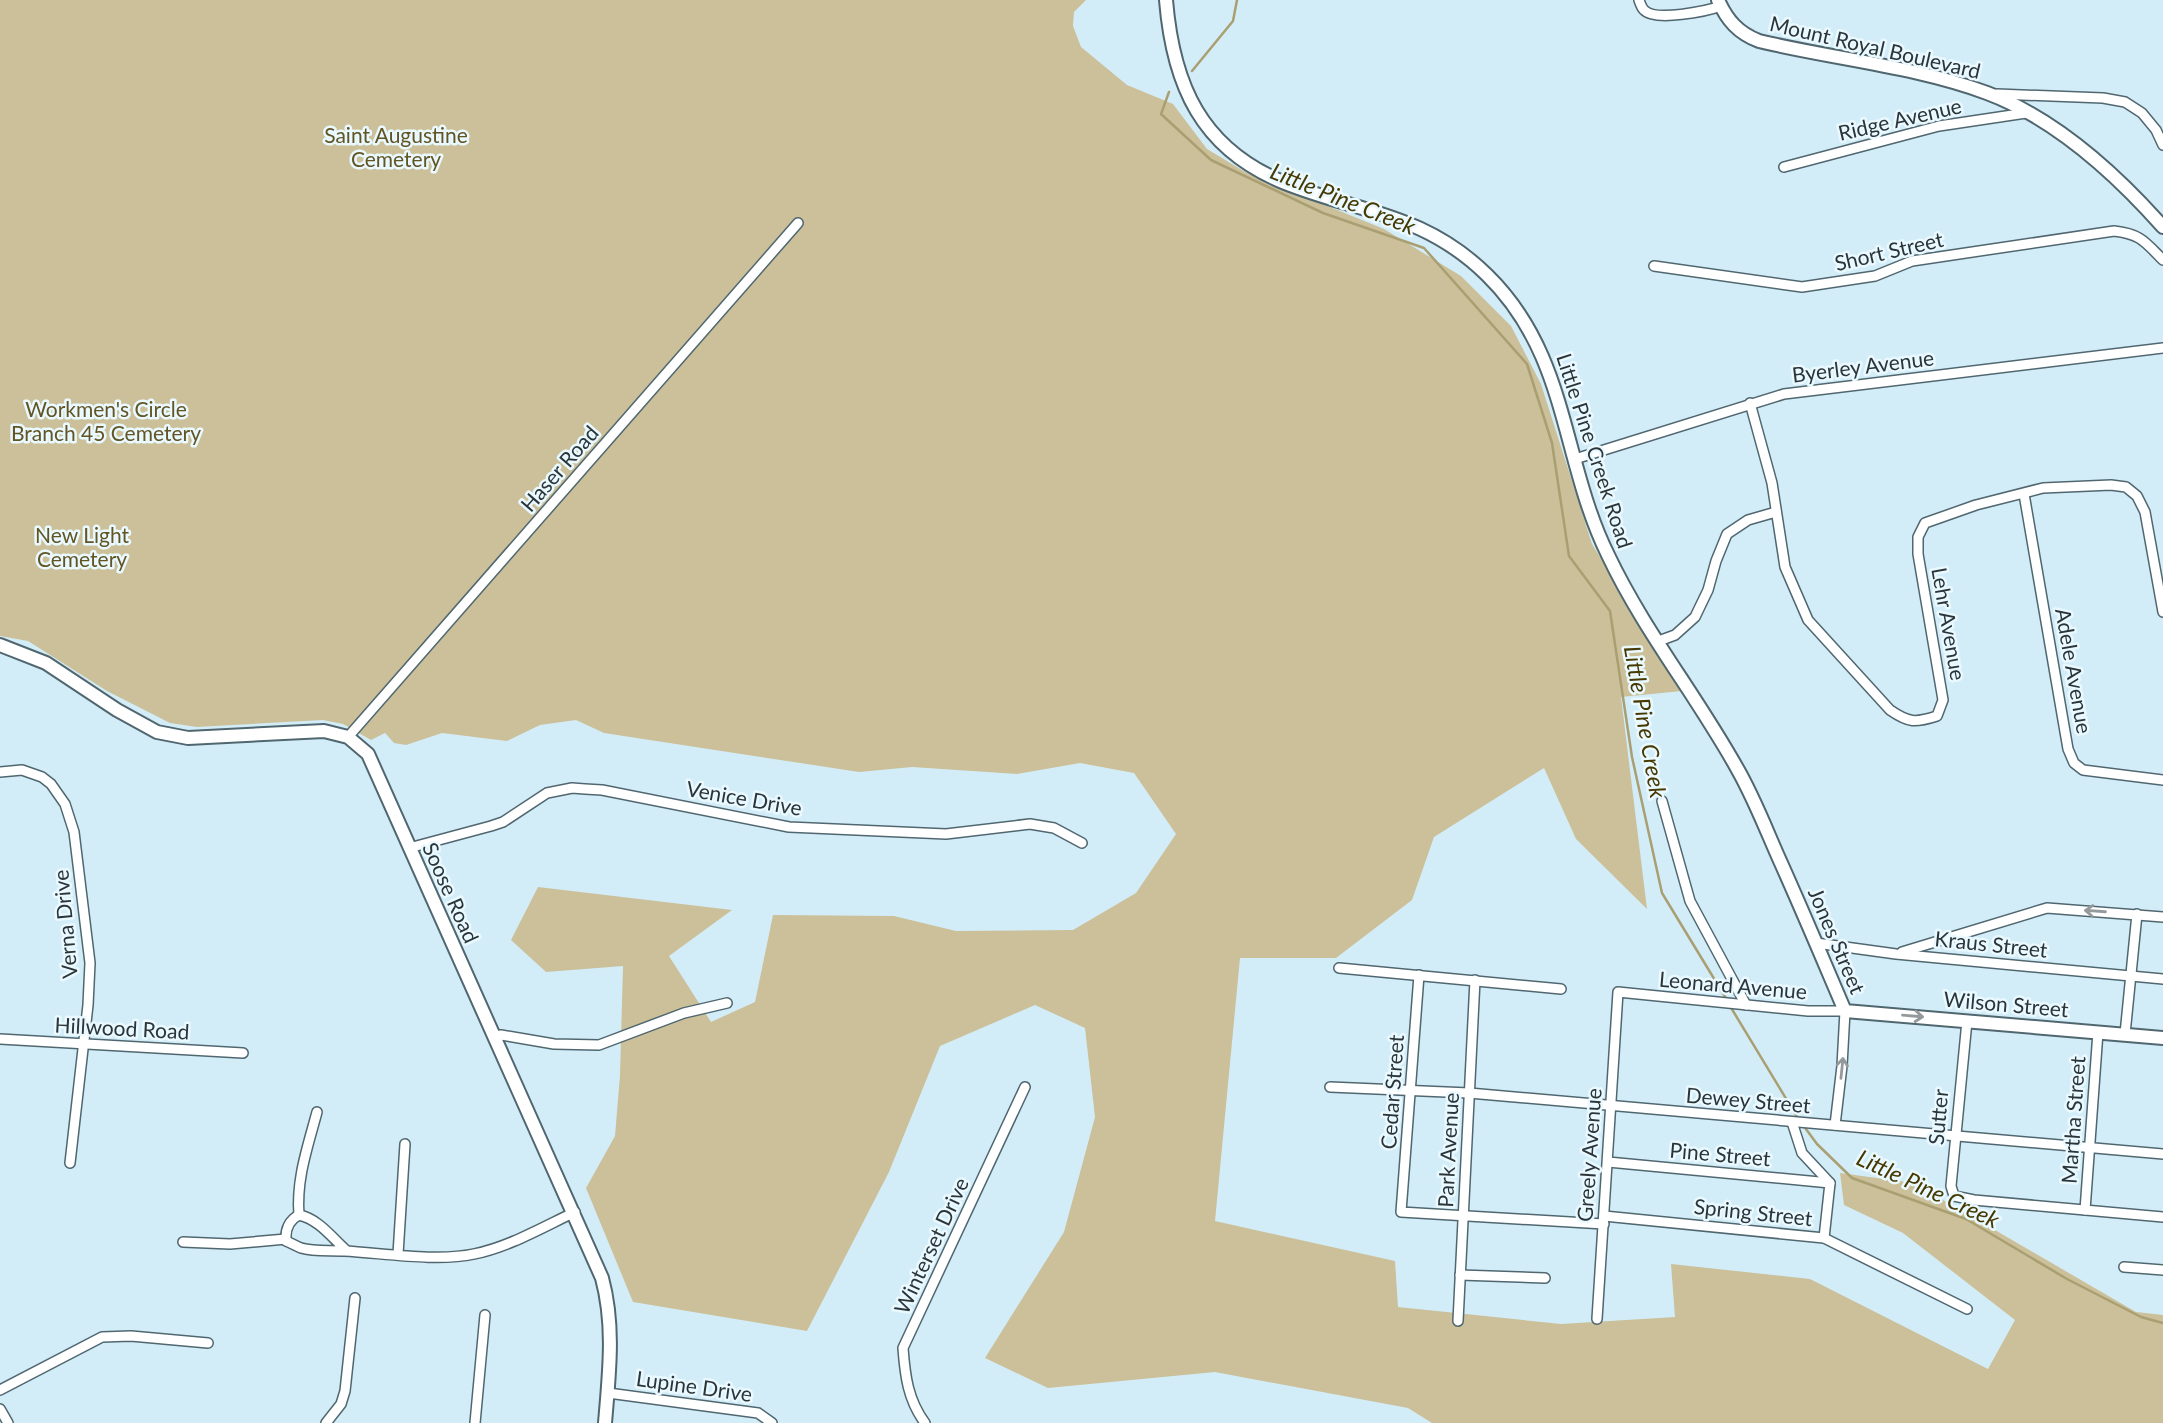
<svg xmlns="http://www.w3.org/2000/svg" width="2163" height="1423" font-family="Lato,sans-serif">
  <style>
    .green { fill: #cbc099 }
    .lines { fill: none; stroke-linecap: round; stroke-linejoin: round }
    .stream { stroke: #a99f72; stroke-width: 2.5 }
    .street-casing { stroke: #506770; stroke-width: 12 }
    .secondary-casing { stroke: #506770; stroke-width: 16 }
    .street { stroke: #fff; stroke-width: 9 }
    .secondary { stroke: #fff; stroke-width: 12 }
    .oneway { stroke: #949a9c }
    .labels { text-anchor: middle; stroke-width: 5; stroke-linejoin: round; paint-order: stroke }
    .street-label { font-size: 21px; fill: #2a3539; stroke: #e9f9ff }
    .park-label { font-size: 21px; fill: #625423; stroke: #e9f9ff }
    .water-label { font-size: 23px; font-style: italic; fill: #463901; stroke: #e9f9ff }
  </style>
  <rect width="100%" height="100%" fill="#d3edf8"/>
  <path class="green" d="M0,0H1086L1074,12L1073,26L1081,47L1127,85L1173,104L1207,149L1247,173L1384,229L1461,276L1511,326L1541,384L1592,544L1682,691L1621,697L1647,909L1576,839L1544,768L1434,837L1412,900L1336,958H1240L1215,1221L1395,1261L1398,1307L1561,1324L1675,1317L1671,1264L1810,1279L1988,1369L2015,1320L1903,1233L1844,1205L1840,1173L1914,1183L2136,1312L2163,1315V1423H1432L1408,1408L1215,1372L1048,1388L985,1358L1064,1232L1095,1117L1085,1028L1035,1005L940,1046L889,1172L807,1331L633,1302L586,1188L615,1136L620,1075L623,966L546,972L511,940L538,887L732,910L669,956L711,1022L755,1002L773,915L894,916L956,931L1073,930L1136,893L1176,834L1134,773L1080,763L1017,774L912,767L859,772L604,733L576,720L540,725L507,741L442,733L406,745L394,743L385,733L371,740L343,724L323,720L197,727L170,723L107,691L28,641L0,636Z"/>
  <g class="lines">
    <g class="stream">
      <path d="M1192,71L1233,21L1237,0"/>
      <path d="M1169,92L1161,114L1211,160L1323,213L1424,248L1527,364L1552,443L1569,556L1610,611L1632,757L1662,893L1727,1000"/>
      <path d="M1730,1006L1799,1120"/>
      <path d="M1803,1125L1817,1144L1852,1178L1966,1219L2067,1279L2141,1317L2163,1323"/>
    </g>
    <g class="street-casing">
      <g id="street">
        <path d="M1639,0C1640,3 1642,8 1644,10C1655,22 1707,11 1721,6"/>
        <path d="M1997,94L2103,98L2125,102L2142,113L2156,130L2163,145"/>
        <path d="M1784,167L1939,126L2026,113"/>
        <path d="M1654,266L1802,287L1875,276L1912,261L2114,231C2141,234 2145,242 2163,260"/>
        <path d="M1750,403L1772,483L1785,567L1808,620L1890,710C1909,723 1915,723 1937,716L1943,700L1918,554V537L1925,523L1976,505L2043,488L2111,485L2126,487L2137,496L2145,512L2163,612"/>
        <path d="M1575,459L1784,394L2163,348"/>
        <path d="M2024,494L2068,749L2074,763L2083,770L2163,780"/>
        <path d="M1656,642L1675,635L1695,617L1708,590L1716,561L1727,534L1748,520L1776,512"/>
        <path d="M348,737L798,223"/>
        <path d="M0,772L22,770L42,777L51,784L65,804L74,832L90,963L88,1005L70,1163"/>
        <path d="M1662,801L1690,901L1746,1005"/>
        <path d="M409,848L491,826L503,822L547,793L572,788L585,789L602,790L789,827L946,834L1030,824L1054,828L1082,843"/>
        <path d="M1816,943L1896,954L2163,979"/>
        <path d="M1902,952L2047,908L2163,917"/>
        <path d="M1339,968L1561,989"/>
        <path d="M1419,975L1401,1212L1604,1224"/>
        <path d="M1967,1021L1951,1186L1954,1196L1974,1200L2163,1217"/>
        <path d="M2125,1034L2137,914"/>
        <path d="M495,1036L501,1035L554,1044L599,1045L684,1013L727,1003"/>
        <path d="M0,1039L243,1053"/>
        <path d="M1330,1087L1469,1093L2163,1154"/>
        <path d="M1792,1122L1802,1153L1830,1183L1824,1238"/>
        <path d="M1608,1162L1830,1183"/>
        <path d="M2085,1210L2098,1032"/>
        <path d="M299,1215C296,1179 308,1146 317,1112"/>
        <path d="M1604,1216L1824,1238L1967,1309"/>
        <path d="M183,1242L230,1244L286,1239"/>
        <path d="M347,1251C333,1239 319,1219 299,1215C289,1220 285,1230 286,1241C291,1243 296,1246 301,1248C314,1252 331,1250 344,1251C383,1253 437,1262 474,1254C509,1247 543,1227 575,1212"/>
        <path d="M398,1254L405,1144"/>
        <path d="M2124,1267L2163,1270"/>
        <path d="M1460,1275L1545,1278"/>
        <path d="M1597,1319L1618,992L1808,1011H1845L1842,1066L1835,1125"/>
        <path d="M1458,1321L1475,980"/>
        <path d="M0,1390L102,1337L131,1336L208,1343"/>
        <path d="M608,1393L758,1413L772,1423"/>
        <path d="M0,1409L8,1423"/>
        <path d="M326,1423L341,1404L345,1391L355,1298"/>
        <path d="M475,1423L485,1315"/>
        <path d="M925,1423C908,1400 905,1376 903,1348L1025,1087"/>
      </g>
    </g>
    <g class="secondary-casing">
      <g id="secondary">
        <path d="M1166,0C1173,85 1201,149 1285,183C1360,213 1424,213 1487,275C1569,355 1561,460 1608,555C1644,631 1697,696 1738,770C1755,800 1767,832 1781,863C1803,912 1824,962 1845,1011L2163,1038"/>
        <path d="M1718,0C1727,20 1738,33 1759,41C1834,59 1914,66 1987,93C2054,118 2116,174 2163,227"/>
        <path d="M0,645L46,663L117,710L157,732L188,738L324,731L348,737L368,754L602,1278C615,1326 609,1374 605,1423"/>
      </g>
    </g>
    <use href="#street" class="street"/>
    <use href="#secondary" class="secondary"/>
  </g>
  <defs><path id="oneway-shaft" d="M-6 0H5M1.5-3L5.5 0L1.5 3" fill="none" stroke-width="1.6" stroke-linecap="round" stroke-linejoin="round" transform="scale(1.75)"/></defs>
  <g class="oneway">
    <use href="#oneway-shaft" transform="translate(2095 911) rotate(-176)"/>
    <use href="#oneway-shaft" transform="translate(1913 1016) rotate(5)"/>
    <use href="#oneway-shaft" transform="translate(1842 1068) rotate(-84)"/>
  </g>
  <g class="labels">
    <g class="street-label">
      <text transform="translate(1875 48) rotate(13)" y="7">Mount Royal Boulevard</text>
      <text transform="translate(1900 120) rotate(-13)" y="7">Ridge Avenue</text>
      <text transform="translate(1889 252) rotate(-13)" y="7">Short Street</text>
      <text transform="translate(1863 367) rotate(-7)" y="7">Byerley Avenue</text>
      <text transform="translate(1594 451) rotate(72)" y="7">Little Pine Creek Road</text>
      <text transform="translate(560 469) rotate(-49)" y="7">Haser Road</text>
      <text transform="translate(1948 624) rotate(80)" y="7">Lehr Avenue</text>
      <text transform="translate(2073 671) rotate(80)" y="7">Adele Avenue</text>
      <text transform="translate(744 799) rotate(10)" y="7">Venice Drive</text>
      <text transform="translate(450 893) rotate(66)" y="7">Soose Road</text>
      <text transform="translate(66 924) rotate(-95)" y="7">Verna Drive</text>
      <text transform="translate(1836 941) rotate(67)" y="7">Jones Street</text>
      <text transform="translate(1991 945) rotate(6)" y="7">Kraus Street</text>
      <text transform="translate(1733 986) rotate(5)" y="7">Leonard Avenue</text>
      <text transform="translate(2006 1005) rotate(5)" y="7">Wilson Street</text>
      <text transform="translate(122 1029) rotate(3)" y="7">Hillwood Road</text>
      <text transform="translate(1393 1092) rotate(-86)" y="7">Cedar Street</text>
      <text transform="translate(1748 1101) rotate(5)" y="7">Dewey Street</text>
      <text transform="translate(1939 1117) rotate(-85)" y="7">Sutter</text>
      <text transform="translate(2074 1120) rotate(-86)" y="7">Martha Street</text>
      <text transform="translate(1449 1150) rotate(-87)" y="7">Park Avenue</text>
      <text transform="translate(1590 1155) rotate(-86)" y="7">Greely Avenue</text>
      <text transform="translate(1720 1155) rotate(5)" y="7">Pine Street</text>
      <text transform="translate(1753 1213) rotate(6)" y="7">Spring Street</text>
      <text transform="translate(932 1246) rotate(-65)" y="7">Winterset Drive</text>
      <text transform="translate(694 1387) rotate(8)" y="7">Lupine Drive</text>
    </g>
    <g class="park-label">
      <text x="396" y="143">Saint Augustine<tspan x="396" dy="24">Cemetery</tspan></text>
      <text x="106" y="417">Workmen's Circle<tspan x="106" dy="24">Branch 45 Cemetery</tspan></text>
      <text x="82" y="543">New Light<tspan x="82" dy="24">Cemetery</tspan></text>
    </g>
    <g class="water-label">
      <text transform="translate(1343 199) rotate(22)" y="8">Little Pine Creek</text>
      <text transform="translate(1645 722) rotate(80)" y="8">Little Pine Creek</text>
      <text transform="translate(1928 1189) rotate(25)" y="8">Little Pine Creek</text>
    </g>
  </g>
</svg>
